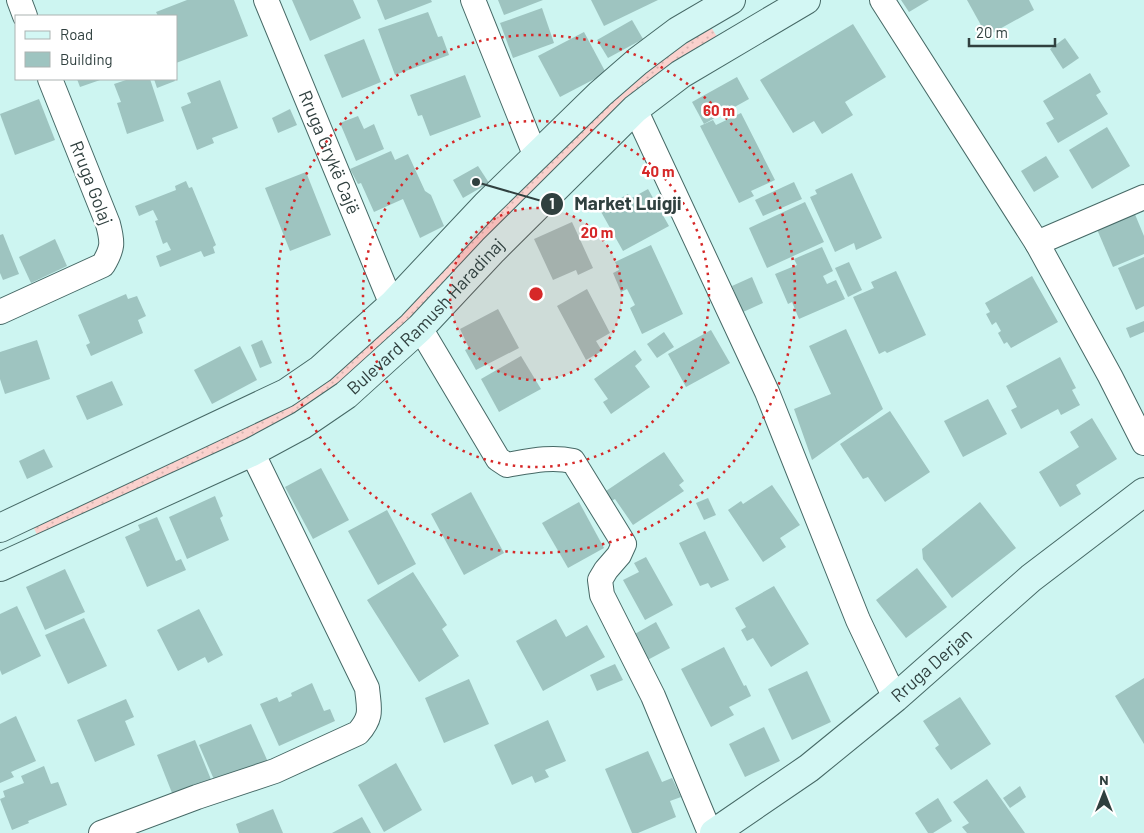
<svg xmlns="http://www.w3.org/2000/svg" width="1144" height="833" font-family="Barlow,sans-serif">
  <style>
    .grass { fill: url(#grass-dots) }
    .building { fill: #9ec4c0 }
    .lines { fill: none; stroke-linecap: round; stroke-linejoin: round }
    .street-casing { stroke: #466966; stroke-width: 26 }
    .secondary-casing { stroke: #466966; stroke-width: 30 }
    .street { stroke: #fff; stroke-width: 24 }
    .secondary { stroke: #d3f7f4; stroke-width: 28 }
    .ring { fill: none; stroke: #d62828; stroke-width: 2.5; stroke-dasharray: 2.5 5 }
    .labels { text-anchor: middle; stroke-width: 5; stroke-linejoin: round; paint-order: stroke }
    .street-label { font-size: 18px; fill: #30403f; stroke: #fff }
    .centre { fill: #d62828; stroke: #fff; stroke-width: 2.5 }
    .ring-label { font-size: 15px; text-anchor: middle; font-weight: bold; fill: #d62828; stroke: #fff; stroke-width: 5; stroke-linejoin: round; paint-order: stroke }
    .leader { fill: none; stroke: #30403f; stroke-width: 2 }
    .callout-dot { fill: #30403f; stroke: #fff; stroke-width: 2 }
    .mark-label { font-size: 15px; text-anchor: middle; font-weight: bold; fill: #fff }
    .callout-label { font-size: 19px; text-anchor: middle; font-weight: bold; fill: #30403f; stroke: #fff; stroke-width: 5; stroke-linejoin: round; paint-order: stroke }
  </style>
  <defs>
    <pattern id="grass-dots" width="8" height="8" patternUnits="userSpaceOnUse" patternTransform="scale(1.25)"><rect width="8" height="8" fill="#fad1cd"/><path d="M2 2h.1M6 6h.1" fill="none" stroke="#d7b4b1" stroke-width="1.8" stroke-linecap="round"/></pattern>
  </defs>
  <rect width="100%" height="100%" fill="#cdf5f1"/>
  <path class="grass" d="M711,27L719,40L411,321L309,411L38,537L32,524L212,441L483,225L629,85L667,56Z"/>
  <g class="building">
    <path d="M187,0H234L248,36L176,63V16H158L156,12Z"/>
    <path d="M292,0H353L361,18L310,41Z"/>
    <path d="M377,0H431L432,2L385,20Z"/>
    <path d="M498,0H543L504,15Z"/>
    <path d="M591,0H658L604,26Z"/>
    <path d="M901,0H929L909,12Z"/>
    <path d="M967,0H1029L1034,10L987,36Z"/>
    <path d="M542,8L554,43L513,58L500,23Z"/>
    <path d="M428,12L438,37L442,36L449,55L395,75L378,29Z"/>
    <path d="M632,20L643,39L608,58L597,40Z"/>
    <path d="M853,24L886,77L845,102L853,115L822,134L814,121L793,133L760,80Z"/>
    <path d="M584,32L606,73L560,97L538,56Z"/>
    <path d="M1065,38L1079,58L1063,69L1050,49Z"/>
    <path d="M364,39L381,82L342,98L324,55Z"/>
    <path d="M1090,73L1101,92L1096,95L1108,114L1058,143L1046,123L1054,119L1043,101Z"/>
    <path d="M465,75L481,117L430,136L422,115L418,116L410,95Z"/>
    <path d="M737,77L749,99L704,124L692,102Z"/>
    <path d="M77,79H103L80,87Z"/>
    <path d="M129,79H150L164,121L127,134L117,103L121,102L114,84Z"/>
    <path d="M154,79H174L175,81L157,88Z"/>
    <path d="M220,80L238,128L212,138L214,143L197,150L181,107L191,103L187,93Z"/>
    <path d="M39,99L55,140L15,155L0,114Z"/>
    <path d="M290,109L297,125L278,133L272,118Z"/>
    <path d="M741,113L775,180L751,191L754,196L739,203L700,126L713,120L716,125Z"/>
    <path d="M358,116L364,129L374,124L384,149L356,161L340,123Z"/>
    <path d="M1107,127L1130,166L1092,189L1069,150Z"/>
    <path d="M391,151L395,160L408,154L425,191L431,195L444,226L420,238L403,199L374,212L361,183L358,184L350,169Z"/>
    <path d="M1046,156L1059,177L1034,192L1021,171Z"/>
    <path d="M478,166L489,183L463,198L453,180Z"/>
    <path d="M306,172L331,235L290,251L265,188Z"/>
    <path d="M852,173L882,238L856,250L854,243L835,252L810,197L817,194L815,190Z"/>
    <path d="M186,181L189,188L192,187L216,245L213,247L215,253L204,257L201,251L160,267L156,256L171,250L167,242L163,244L155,221L158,220L153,210L139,216L135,206L176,190L175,186Z"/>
    <path d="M794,182L802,199L763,216L755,200Z"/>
    <path d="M648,189L669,226L623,251L600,210L628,194L630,199Z"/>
    <path d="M805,202L824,242L767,268L749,228Z"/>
    <path d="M1134,212L1144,236V254L1113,267L1096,227Z"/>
    <path d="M572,222L593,268L578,275L576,270L553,280L534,239Z"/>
    <path d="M3,234L19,274L3,280L0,273V235Z"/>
    <path d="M55,239L67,266L31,283L19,257Z"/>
    <path d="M651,245L683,314L642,334L630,308L635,305L627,289L621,292L613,273L619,270L615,262Z"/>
    <path d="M822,247L833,271L823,276L827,284L836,280L845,299L799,319L792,302L788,304L775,274L797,265L794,259Z"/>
    <path d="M1144,257V306L1136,310L1118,268Z"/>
    <path d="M849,262L862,290L848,297L835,268Z"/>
    <path d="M896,271L926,335L887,353L885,351L879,354L853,297L874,288L871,282Z"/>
    <path d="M1032,276L1058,322L1011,348L1007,342L1004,344L998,333L1001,331L996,322L992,325L986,314L990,312L985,303Z"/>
    <path d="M752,277L763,303L743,312L732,286Z"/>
    <path d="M587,289L610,333L596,341L602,351L586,360L557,306Z"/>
    <path d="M126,294L128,299L137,296L146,316L138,320L143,333L91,356L86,345L90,343L78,315Z"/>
    <path d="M498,309L519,348L476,370L465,350L469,348L460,329Z"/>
    <path d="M1144,321V332L1130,338L1126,328Z"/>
    <path d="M846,329L883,409L812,460L794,409L831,394L809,346Z"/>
    <path d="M711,330L730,363L686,387L668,354Z"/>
    <path d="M664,332L674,347L657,358L647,344Z"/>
    <path d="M37,340L50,379L5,394L0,379V352Z"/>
    <path d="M262,340L272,363L260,368L251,345Z"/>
    <path d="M240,346L257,380L212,404L194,370Z"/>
    <path d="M635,350L642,360L635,366L650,387L611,414L603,402L608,399L594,379Z"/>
    <path d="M521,356L541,389L499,412L481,379Z"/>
    <path d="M1060,357L1076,388L1072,390L1080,405L1061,415L1058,409L1021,429L1011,410L1017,407L1006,386Z"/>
    <path d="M112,381L123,405L87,420L76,396Z"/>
    <path d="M988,399L1007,434L963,457L944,421Z"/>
    <path d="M890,411L930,472L885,502L868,477L863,479L840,444Z"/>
    <path d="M1092,418L1117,459L1076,485L1081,494L1060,507L1039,472L1079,447L1070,432Z"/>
    <path d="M44,449L53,467L27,479L19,461Z"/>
    <path d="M664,452L684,481L679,485L684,491L633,525L615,499L609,502L603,493Z"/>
    <path d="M321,468L349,520L313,539L285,487Z"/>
    <path d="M772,485L800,525L780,538L786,547L763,562L728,510L741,501L743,504Z"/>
    <path d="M471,492L504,553L464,575L431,514Z"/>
    <path d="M215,496L223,516L220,518L229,540L187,559L169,517Z"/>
    <path d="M708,498L716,515L704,520L696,503Z"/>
    <path d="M579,502L604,548L568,568L542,523Z"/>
    <path d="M980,502L1016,548L952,598L923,559L922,549Z"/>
    <path d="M387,510L416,564L378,585L348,531Z"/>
    <path d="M157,517L176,561L181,559L186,570L147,587L125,537L140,530L138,525Z"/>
    <path d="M705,531L729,580L711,588L708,583L700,586L679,543Z"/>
    <path d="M646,557L673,605L645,620L623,580L639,572L634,563Z"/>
    <path d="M917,568L947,607L906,638L876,600Z"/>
    <path d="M65,569L85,612L45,630L26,587Z"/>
    <path d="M413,572L447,625L442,629L459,656L419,682L367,600Z"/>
    <path d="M774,586L809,644L771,667L753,638L747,641L741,630L746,627L735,608Z"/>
    <path d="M17,606L41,656L2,675L0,670V614Z"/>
    <path d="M199,609L223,655L208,663L205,657L178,671L157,630Z"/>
    <path d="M84,618L107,666L68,684L45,635Z"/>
    <path d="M556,619L566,637L587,625L605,657L543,691L516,641Z"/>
    <path d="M656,622L670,648L640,664L626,639Z"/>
    <path d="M724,647L744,686L746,685L751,696L729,707L734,715L711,727L681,669Z"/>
    <path d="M615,664L623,680L597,691L590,675Z"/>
    <path d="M807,671L831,722L792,740L768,689Z"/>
    <path d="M1144,678V744L1115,696Z"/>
    <path d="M469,679L489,724L444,743L425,698Z"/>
    <path d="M312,683L324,711L330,709L335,721L279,746L260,704L277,697L279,702L292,696L291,693Z"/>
    <path d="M960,697L991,744L951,770L935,748L939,745L923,721Z"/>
    <path d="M126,699L134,717L125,721L135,745L95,762L77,720Z"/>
    <path d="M16,716L36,761L11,772L14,777L0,783V724Z"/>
    <path d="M548,720L566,761L545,770L549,777L535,783L532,776L512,785L494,745Z"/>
    <path d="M251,724L268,762L216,784L199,745Z"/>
    <path d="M764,727L780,761L745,777L729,744Z"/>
    <path d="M195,740L212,782L174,798L157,755Z"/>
    <path d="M648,751L662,782L672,778L681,797L670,801L676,817L638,833H632L605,769Z"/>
    <path d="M396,763L422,810L384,832L358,785Z"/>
    <path d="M44,766L51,784L58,782L67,805L28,821L29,823L12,830L0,799L5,797L3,791L24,783L21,776Z"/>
    <path d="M987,779L1025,833H967L962,827L969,823L953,802Z"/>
    <path d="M1020,786L1026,797L1010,808L1003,798Z"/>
    <path d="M938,798L952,821L933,833H928L915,813Z"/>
    <path d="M273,809L283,833H239L236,824Z"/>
    <path d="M362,817L371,833H332Z"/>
  </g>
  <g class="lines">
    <g class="street-casing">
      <g id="street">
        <path d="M19,0L25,16"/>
        <path id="s1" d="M266,0L392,305"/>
        <path d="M473,0L536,157"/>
        <path d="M882,0L1037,243L1110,376L1144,443"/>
        <path d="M635,109L767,392L858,620L895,698"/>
        <path d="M1037,243L1144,197"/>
        <path d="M0,312L103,265C113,248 113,243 108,224L50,79"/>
        <path d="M420,328L498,459L507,465C530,461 551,456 573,461L618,534L624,544L619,555L606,570L600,580L602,595L653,696L710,833"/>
        <path d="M101,833L197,797L275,771L358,733C373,716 369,709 367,688L252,452"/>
      </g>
    </g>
    <g class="secondary-casing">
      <g id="secondary">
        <path d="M0,528L286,393L321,369L392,305L486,205L600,94L638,61L678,31L731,0"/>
        <path id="s2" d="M0,567L252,452L302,425L346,395L420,328L493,250L635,109L681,74L806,0"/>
        <path id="s3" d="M714,833L809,768L895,698L1031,578L1144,492"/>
      </g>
    </g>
    <use href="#street" class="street"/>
    <use href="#secondary" class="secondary"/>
  </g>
  <circle cx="536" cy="294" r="86" fill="#d62828" fill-opacity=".12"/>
  <g class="ring">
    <circle cx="536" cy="294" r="86"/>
    <circle cx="536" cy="294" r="173"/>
    <circle cx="536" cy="294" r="259"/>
  </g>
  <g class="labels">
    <g class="street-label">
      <text dy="6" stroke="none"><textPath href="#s1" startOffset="165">Rruga Grykë Cajë</textPath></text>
      <text transform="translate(91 183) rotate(69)" y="6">Rruga Golaj</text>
      <text dy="6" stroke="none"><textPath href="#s2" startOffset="499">Bulevard Ramush Haradinaj</textPath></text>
      <text dy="6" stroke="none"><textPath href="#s3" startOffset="275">Rruga Derjan</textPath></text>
    </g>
  </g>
  <circle cx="536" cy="294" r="8" class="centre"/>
  <g class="ring-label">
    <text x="719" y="116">60 m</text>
    <text x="658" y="177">40 m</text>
    <text x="597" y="238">20 m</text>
  </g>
  <path class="leader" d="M476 182L552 204"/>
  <g class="callout-dot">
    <circle cx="476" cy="182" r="5"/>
    <circle cx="552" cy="204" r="12"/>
  </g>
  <g class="mark-label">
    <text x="552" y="209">1</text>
  </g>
  <g class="callout-label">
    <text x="628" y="210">Market Luigji</text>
  </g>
  <rect x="15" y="15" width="162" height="65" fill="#ffffff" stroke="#acb3b2"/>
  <rect x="25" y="31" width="25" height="8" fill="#d3f7f4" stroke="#acb3b2"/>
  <text x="60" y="40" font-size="15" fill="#30403f">Road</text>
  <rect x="25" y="52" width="25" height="15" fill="#9ec4c0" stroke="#acb3b2"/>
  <text x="60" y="65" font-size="15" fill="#30403f">Building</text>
  <g transform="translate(1104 793)" stroke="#ffffff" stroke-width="4" paint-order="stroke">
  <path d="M0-4L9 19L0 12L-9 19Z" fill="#30403f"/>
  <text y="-8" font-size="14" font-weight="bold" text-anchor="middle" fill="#30403f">N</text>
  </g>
  <path d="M969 38v8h86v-8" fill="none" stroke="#30403f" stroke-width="2.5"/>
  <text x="976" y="38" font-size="15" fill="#30403f" stroke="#ffffff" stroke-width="4" paint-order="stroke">20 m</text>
</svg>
